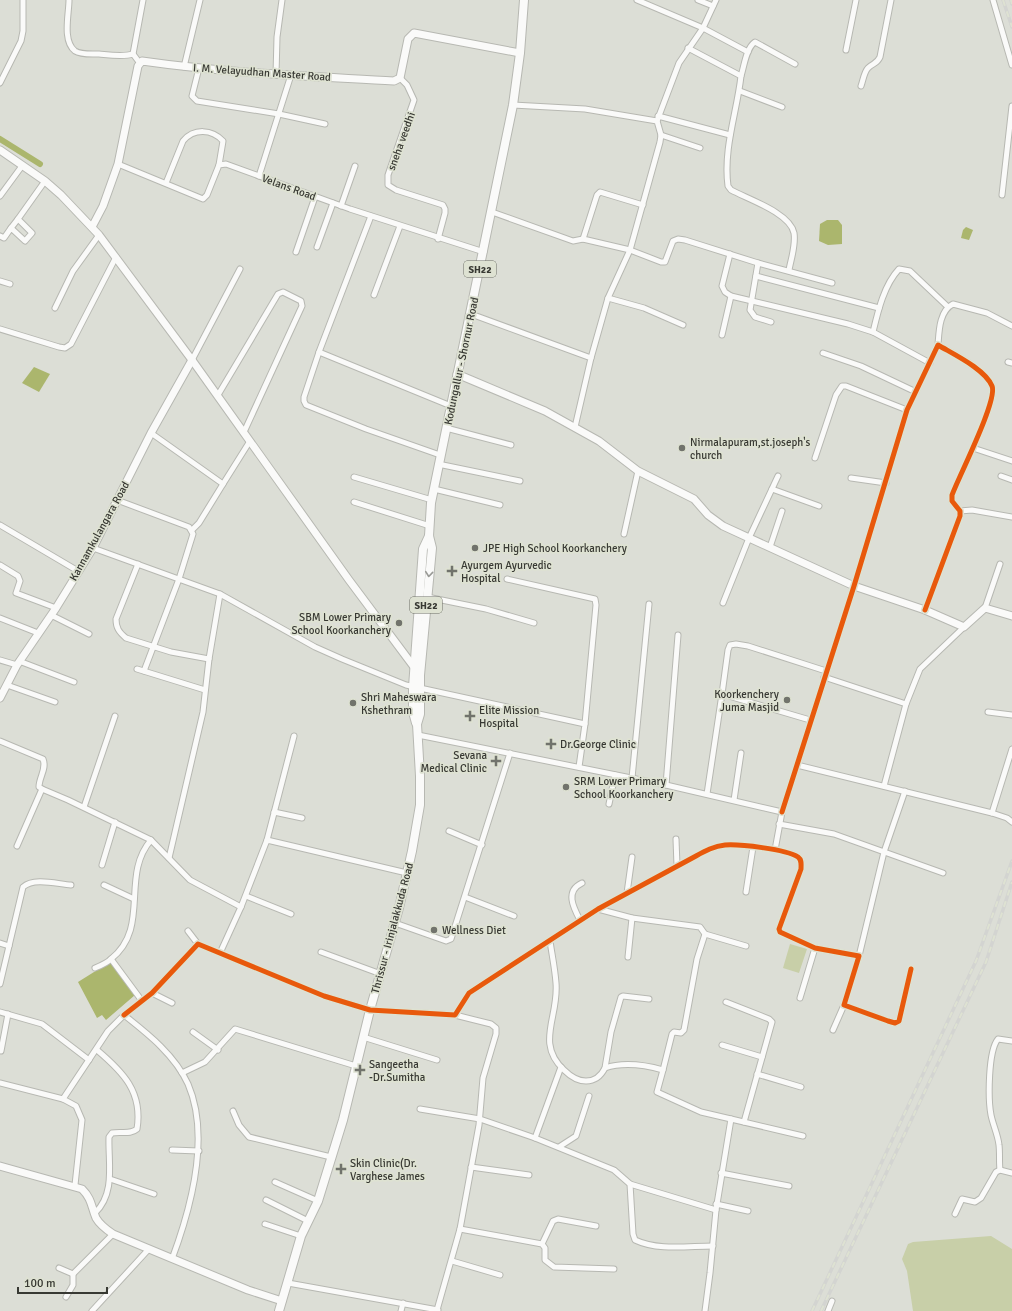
<svg xmlns="http://www.w3.org/2000/svg" width="1012" height="1311" font-family="Signika,sans-serif">
  <style>
    .green { fill: #c8cfa8 }
    .water { fill: #abb66d }
    .lines { fill: none; stroke-linecap: round; stroke-linejoin: round }
    .canal { stroke: #abb66d; stroke-width: 6 }
    .street-casing { stroke: #b7b8b2; stroke-width: 7 }
    .secondary-casing { stroke: #b7b8b2; stroke-width: 9 }
    .primary-casing { stroke: #b7b8b2; stroke-width: 10 }
    .street { stroke: #fafaf9; stroke-width: 5 }
    .secondary { stroke: #fafaf9; stroke-width: 7 }
    .primary { stroke: #fafaf9; stroke-width: 8 }
    .rail-casing { stroke: #d3d4d1; stroke-width: 3.5 }
    .rail { stroke: #dee2d2; stroke-width: 2; stroke-dasharray: 6; stroke-linecap: butt }
    .cycleway-casing { stroke: #dee2d2; stroke-width: 8 }
    .cycleway { stroke: #e8590c; stroke-width: 5 }
    .oneway { stroke: #999a96 }
    .poi-dot { fill: #71736c; stroke: #dee2d2; stroke-width: 1.5 }
    .labels { text-anchor: middle; stroke-width: 3.5; stroke-linejoin: round; paint-order: stroke }
    .shield { fill: #dee2d2; stroke: #6a6c63; stroke-width: 1 }
    .shield-label { font-size: 10px; font-weight: bold; fill: #383933 }
    .street-label { font-size: 11px; fill: #383933; stroke: #dee2d2 }
    .poi-label { font-size: 11px; fill: #383933; stroke: #dee2d2; text-anchor: start }
  </style>
  <rect width="100%" height="100%" fill="#dcded6"/>
  <g class="green">
    <path d="M790,944L807,949L799,973L783,968Z"/>
    <path d="M991,1236L1012,1249V1311H913L907,1271L902,1259L908,1244L913,1242Z"/>
  </g>
  <g class="water">
    <path d="M827,220H838L842,225V244L828,245L819,241L820,224Z"/>
    <path d="M966,227L973,230L969,240L961,238L963,230Z"/>
    <path d="M34,367L50,374L39,392L22,383Z"/>
    <path d="M110,962L135,995L106,1020L102,1015L97,1018L78,982Z"/>
  </g>
  <g class="lines">
    <path class="canal" d="M0,139L40,164"/>
    <g class="street-casing">
      <g id="street">
        <path d="M69,0C69,14 62,41 75,51C81,55 92,54 99,54C110,55 123,57 133,54L139,62"/>
        <path d="M637,0L703,28L748,52"/>
        <path d="M698,0L713,6"/>
        <path d="M993,0L1012,65"/>
        <path d="M688,48L741,76C737,112 723,149 728,186L731,190C748,199 790,213 794,233C796,245 791,259 789,270"/>
        <path d="M846,50L856,0"/>
        <path d="M133,54L143,0"/>
        <path d="M184,67L200,0"/>
        <path d="M199,68L192,96L197,101L279,114L325,124"/>
        <path d="M276,75L277,37L282,0"/>
        <path d="M741,76C744,67 746,48 755,42L795,64"/>
        <path d="M400,78L407,85L414,100L388,175V185L396,190L443,205L445,209V213L438,239"/>
        <path d="M0,83L21,41L23,31V0"/>
        <path d="M861,86C863,81 864,72 868,68C873,63 877,64 880,57L891,0"/>
        <path d="M740,91L782,107"/>
        <path d="M513,105L585,109L657,121L661,135L660,142L630,250L608,298L591,358"/>
        <path d="M658,116L730,135"/>
        <path d="M657,121L679,63L703,28L716,0"/>
        <path d="M661,135L700,148"/>
        <path d="M118,164L203,199L207,195L219,165L226,164L350,209L484,252"/>
        <path d="M259,176L291,75"/>
        <path d="M166,183L183,141C194,128 212,129 223,141L219,165"/>
        <path d="M1002,195L1012,106"/>
        <path d="M0,196L22,166"/>
        <path d="M643,205L600,192L597,195L583,239L630,250L661,262H665L673,241L678,239L685,240L758,263L832,283"/>
        <path d="M341,206L355,166"/>
        <path d="M492,212L573,241L583,239"/>
        <path d="M371,216L319,352L451,406"/>
        <path d="M11,228L18,219"/>
        <path d="M0,236L4,238L11,228L25,241L32,233L18,219L45,181"/>
        <path d="M317,247L333,203"/>
        <path d="M296,252L315,197"/>
        <path d="M730,254L722,286L725,292L731,296L848,324L873,332"/>
        <path d="M758,263L750,310L755,317L771,322"/>
        <path d="M756,276L879,308"/>
        <path d="M0,281L10,284"/>
        <path d="M374,295L400,226"/>
        <path d="M608,298L644,308L683,325"/>
        <path d="M55,308L73,271L99,235"/>
        <path d="M471,314L591,358L575,427"/>
        <path d="M0,329L59,347L65,348L71,344L116,257"/>
        <path d="M722,335L731,296"/>
        <path d="M938,345C939,332 939,311 953,304L987,313L1012,326"/>
        <path d="M319,352L304,397V401L306,405L366,429L440,455"/>
        <path d="M823,353L861,366L916,392"/>
        <path d="M192,360L240,269"/>
        <path d="M1008,362L1012,363"/>
        <path d="M930,363L873,332C878,311 884,285 899,269L910,271L948,307"/>
        <path d="M218,395L278,294L283,292L301,301L302,306L244,432"/>
        <path d="M446,428L511,445"/>
        <path d="M151,433L223,484L250,441"/>
        <path d="M973,448L1012,461"/>
        <path d="M815,458L836,395L842,386H846L907,410"/>
        <path d="M438,464L520,481"/>
        <path d="M1001,476L1012,480"/>
        <path d="M354,477L432,500"/>
        <path d="M851,478L886,483"/>
        <path d="M434,489L500,505"/>
        <path d="M772,489L819,506"/>
        <path d="M117,500L189,527L193,534L179,579L144,671"/>
        <path d="M354,502L430,526"/>
        <path d="M960,511L972,510L1012,517"/>
        <path d="M0,525L78,571"/>
        <path d="M192,530L199,523L223,484"/>
        <path d="M624,534L638,471"/>
        <path d="M770,547L782,511"/>
        <path d="M93,548L220,594L315,647L342,659L406,685L585,724L579,767"/>
        <path d="M138,564L116,619C116,628 119,632 126,638L171,652L209,659"/>
        <path d="M0,565L18,576L20,581L16,593L56,608"/>
        <path d="M507,579L595,599L596,605L585,724"/>
        <path d="M427,597L486,609L534,623"/>
        <path d="M723,603L749,538L778,476"/>
        <path d="M985,608L1000,564"/>
        <path d="M51,615L89,634"/>
        <path d="M0,618L38,633"/>
        <path d="M0,660L17,665"/>
        <path d="M19,661L74,682"/>
        <path d="M137,669L205,690"/>
        <path d="M824,677L906,704"/>
        <path d="M7,685L55,702"/>
        <path d="M988,712L1012,715"/>
        <path d="M810,720L722,694L728,650L730,645L736,644L748,646L826,671"/>
        <path d="M418,735L666,785L782,812L775,850"/>
        <path d="M0,741L43,759C47,769 39,777 39,787L42,789L68,800L151,840L190,880L241,907L267,840L407,873"/>
        <path d="M797,765L992,813L1007,818L1012,822"/>
        <path d="M632,778L649,604"/>
        <path d="M666,785L678,635"/>
        <path d="M884,786L906,704L920,669L964,627"/>
        <path d="M707,794L722,694"/>
        <path d="M734,800L741,753"/>
        <path d="M609,804L615,775"/>
        <path d="M84,807L115,716"/>
        <path d="M274,812L302,818"/>
        <path d="M782,812L854,586L907,410L938,345C953,354 985,369 992,386C998,400 959,476 952,495V501L960,511V516L925,610"/>
        <path d="M992,813L1012,749"/>
        <path d="M779,824L834,834L943,873"/>
        <path d="M449,831L482,845"/>
        <path d="M676,839L677,866"/>
        <path d="M267,840L294,736"/>
        <path d="M17,846L42,789"/>
        <path d="M169,858L203,712L209,659L220,594"/>
        <path d="M102,865L115,822"/>
        <path d="M104,885L134,899"/>
        <path d="M746,892L753,847"/>
        <path d="M627,893L632,857"/>
        <path d="M246,896L291,914"/>
        <path d="M465,897L514,916"/>
        <path d="M598,909L632,918L700,927L705,934"/>
        <path d="M580,920C573,907 565,891 582,883"/>
        <path d="M395,923L446,941L451,939L510,753"/>
        <path d="M188,931L198,944"/>
        <path d="M550,941C552,955 555,969 556,983C559,1017 535,1043 564,1070C570,1076 578,1081 586,1081C595,1081 601,1076 605,1068C623,1062 645,1065 663,1070L657,1092L701,1112L731,1119L716,1210L630,1184"/>
        <path d="M0,943L9,946"/>
        <path d="M321,952L381,974"/>
        <path d="M220,953L241,907"/>
        <path d="M859,956L884,852L905,791"/>
        <path d="M628,957L632,918"/>
        <path d="M111,959L142,1001"/>
        <path d="M95,968C100,966 107,963 111,959C151,927 120,876 151,840"/>
        <path d="M0,984L23,887C34,877 57,884 71,885"/>
        <path d="M152,993L172,1003"/>
        <path d="M800,998L815,948"/>
        <path d="M726,1002L769,1019L772,1022L744,1122"/>
        <path d="M0,1012L42,1024L89,1060"/>
        <path d="M124,1015L152,993L198,944L324,996L370,1010L455,1015L469,993L598,909L696,856C705,851 714,846 725,845C739,844 786,849 798,857C802,860 801,864 801,869L779,929L780,932L815,948L859,956L844,1005L888,1021L895,1023L899,1021L911,969"/>
        <path d="M833,1030L844,1005"/>
        <path d="M193,1032L218,1050"/>
        <path d="M363,1037L437,1060"/>
        <path d="M722,1045L762,1057"/>
        <path d="M1,1051L8,1014"/>
        <path d="M605,1068L611,1032L621,997L623,996L649,999"/>
        <path d="M663,1070L672,1034L674,1032L681,1033L684,1030L697,959L705,934L746,946"/>
        <path d="M182,1073L205,1062L235,1029L356,1066"/>
        <path d="M757,1074L801,1087"/>
        <path d="M0,1083L63,1099"/>
        <path d="M420,1109L480,1119L535,1138L614,1170L630,1184L633,1234L635,1240C658,1251 688,1246 713,1246"/>
        <path d="M233,1111L239,1125L249,1137L331,1157"/>
        <path d="M731,1119L803,1136"/>
        <path d="M535,1138L561,1067"/>
        <path d="M559,1147L576,1136L589,1096"/>
        <path d="M172,1150L199,1151"/>
        <path d="M471,1167L529,1175"/>
        <path d="M1000,1170C999,1162 1000,1153 999,1145C998,1135 993,1125 991,1115C988,1099 988,1051 998,1039L1012,1041"/>
        <path d="M721,1173L789,1186"/>
        <path d="M110,1179L154,1194"/>
        <path d="M275,1182L318,1201"/>
        <path d="M75,1185L82,1120L76,1106L63,1099L108,1031L124,1015C148,1034 175,1055 188,1084C211,1137 191,1208 172,1259"/>
        <path d="M266,1200L308,1221"/>
        <path d="M716,1204L748,1211"/>
        <path d="M95,1213C116,1193 108,1162 109,1137L112,1133C121,1131 130,1135 137,1129C143,1092 123,1072 97,1050"/>
        <path d="M955,1214L962,1199L975,1202L981,1198L996,1172L1000,1170L1012,1173"/>
        <path d="M265,1224L301,1236"/>
        <path d="M460,1229L542,1244L545,1248V1260L554,1267L614,1269"/>
        <path d="M542,1244L553,1221L558,1219L596,1226"/>
        <path d="M452,1261L500,1275"/>
        <path d="M59,1268L73,1274L113,1234"/>
        <path d="M288,1283L438,1310"/>
        <path d="M66,1297L73,1285V1274"/>
        <path d="M437,1310L460,1229L479,1125L483,1078L496,1034V1028L491,1024L455,1015"/>
        <path d="M92,1311L148,1250"/>
        <path d="M401,1311L403,1303"/>
        <path d="M705,1311L710,1273L716,1210"/>
        <path d="M828,1311L832,1301"/>
      </g>
    </g>
    <g class="secondary-casing">
      <g id="secondary">
        <path d="M0,150L45,181L61,195L99,235L192,360L349,580L414,667"/>
        <path d="M92,227L103,206L118,164L138,66L142,61C226,73 310,76 394,81L400,78L408,39L414,33L520,53"/>
        <path d="M457,374L545,411L599,441L638,471L694,499L708,515L723,526L854,586L925,610L964,627L985,608L1012,616"/>
        <path d="M0,698L17,665L56,608L93,548L151,433L192,360"/>
        <path d="M0,1166L82,1189C92,1199 91,1206 96,1218C100,1225 107,1230 113,1234L248,1290L282,1301"/>
      </g>
    </g>
    <g class="primary-casing">
      <g id="primary">
        <path d="M416,723L413,712V687L423,549L429,536"/>
        <path d="M279,1311L301,1236L318,1201L343,1120L370,1010L399,908L412,851L420,805V776L417,724L420,714V675L432,548L429,536L431,503L513,105L520,53L524,0"/>
      </g>
    </g>
    <use href="#street" class="street"/>
    <use href="#secondary" class="secondary"/>
    <use href="#primary" class="primary"/>
    <g class="rail-casing">
      <g id="rail">
        <path d="M1003,0L1012,27"/>
        <path d="M1011,0L1012,4"/>
        <path d="M812,1311L976,961L1012,861"/>
        <path d="M821,1311L986,962L1012,882"/>
      </g>
    </g>
    <use href="#rail" class="rail"/>
    <g class="cycleway-casing">
      <g id="cycleway">
        <path d="M782,812L854,586L907,410L938,345C953,354 985,369 992,386C998,400 959,476 952,495V501L960,511V516L925,610"/>
        <path d="M124,1015L152,993L198,944L324,996L370,1010L455,1015L469,993L598,909L696,856C705,851 714,846 725,845C739,844 786,849 798,857C802,860 801,864 801,869L779,929L780,932L815,948L859,956L844,1005L888,1021L895,1023L899,1021L911,969"/>
      </g>
    </g>
    <use href="#cycleway" class="cycleway"/>
  </g>
  <defs><path id="oneway-chevron" d="M-2-3.5L2.5 0L-2 3.5" fill="none" stroke-width="1.6" stroke-linecap="round" stroke-linejoin="round"/></defs>
  <use class="oneway" href="#oneway-chevron" transform="translate(429 574) rotate(96)"/>
  <g class="poi-dot">
    <circle cx="682" cy="448" r="4"/>
    <circle cx="475" cy="548" r="4"/>
    <path d="M450 565h4v4h4v4h-4v4h-4v-4h-4v-4h4z"/>
    <circle cx="399" cy="623" r="4"/>
    <circle cx="787" cy="700" r="4"/>
    <circle cx="353" cy="703" r="4"/>
    <path d="M468 710h4v4h4v4h-4v4h-4v-4h-4v-4h4z"/>
    <path d="M549 738h4v4h4v4h-4v4h-4v-4h-4v-4h4z"/>
    <path d="M494 755h4v4h4v4h-4v4h-4v-4h-4v-4h4z"/>
    <circle cx="566" cy="787" r="4"/>
    <circle cx="434" cy="930" r="4"/>
    <path d="M358 1064h4v4h4v4h-4v4h-4v-4h-4v-4h4z"/>
    <path d="M339 1163h4v4h4v4h-4v4h-4v-4h-4v-4h4z"/>
  </g>
  <g class="labels">
    <g class="shield">
      <rect x="464" y="261" width="32" height="16" rx="3"/>
      <rect x="410" y="597" width="32" height="16" rx="3"/>
    </g>
    <g class="shield-label">
      <text x="480" y="273">SH22</text>
      <text x="426" y="609">SH22</text>
    </g>
    <g class="street-label">
      <text transform="translate(262 72) rotate(4)" y="4">I. M. Velayudhan Master Road</text>
      <text transform="translate(401 141) rotate(-70)" y="4">sneha veedhi</text>
      <text transform="translate(289 187) rotate(20)" y="4">Velans Road</text>
      <text transform="translate(461 361) rotate(-78)" y="4">Kodungallur - Shornur Road</text>
      <text transform="translate(99 531) rotate(-61)" y="4">Kannamkulangara Road</text>
      <text transform="translate(392 928) rotate(-75)" y="4">Thrissur - Irinjalakkuda Road</text>
    </g>
    <g class="poi-label">
      <text x="690" y="446">Nirmalapuram,st.joseph's<tspan x="690" dy="13">church</tspan></text>
      <text x="483" y="552">JPE High School Koorkanchery</text>
      <text x="461" y="569">Ayurgem Ayurvedic<tspan x="461" dy="13">Hospital</tspan></text>
      <text x="391" y="621" text-anchor="end">SBM Lower Primary<tspan x="391" dy="13">School Koorkanchery</tspan></text>
      <text x="779" y="698" text-anchor="end">Koorkenchery<tspan x="779" dy="13">Juma Masjid</tspan></text>
      <text x="361" y="701">Shri Maheswara<tspan x="361" dy="13">Kshethram</tspan></text>
      <text x="479" y="714">Elite Mission<tspan x="479" dy="13">Hospital</tspan></text>
      <text x="560" y="748">Dr.George Clinic</text>
      <text x="487" y="759" text-anchor="end">Sevana<tspan x="487" dy="13">Medical Clinic</tspan></text>
      <text x="574" y="785">SRM Lower Primary<tspan x="574" dy="13">School Koorkanchery</tspan></text>
      <text x="442" y="934">Wellness Diet</text>
      <text x="369" y="1068">Sangeetha<tspan x="369" dy="13">-Dr.Sumitha</tspan></text>
      <text x="350" y="1167">Skin Clinic(Dr.<tspan x="350" dy="13">Varghese James</tspan></text>
    </g>
  </g>
  <path d="M18 1287v6h89v-6" fill="none" stroke="#383933" stroke-width="2"/>
  <text x="24" y="1287" font-size="12" fill="#383933" stroke="#dee2d2" stroke-width="3" paint-order="stroke">100 m</text>
</svg>
